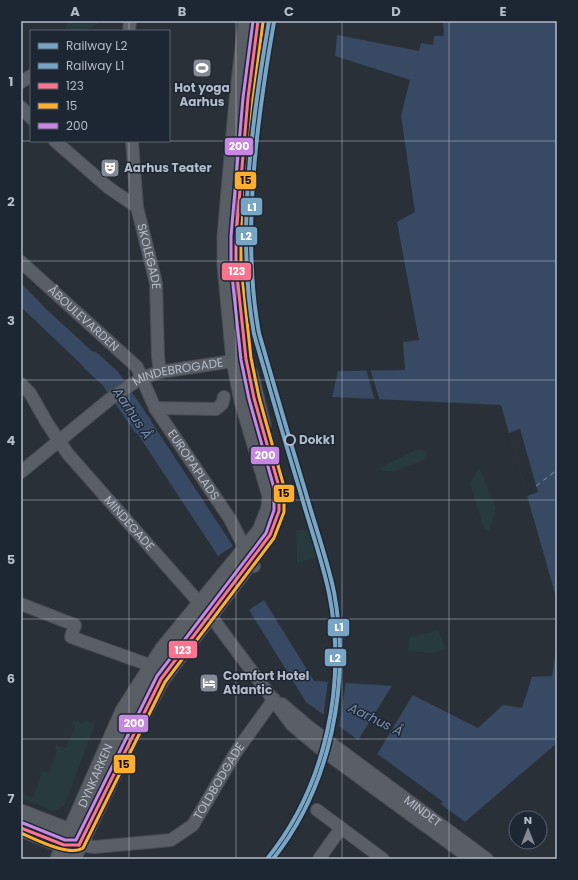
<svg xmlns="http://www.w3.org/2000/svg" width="578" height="880" font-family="Poppins,sans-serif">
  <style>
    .green { fill: #273a3e }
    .water { fill: #384963 }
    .pier { fill: #2a3038 }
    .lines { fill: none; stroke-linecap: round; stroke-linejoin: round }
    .river { stroke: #384963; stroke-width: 20 }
    .ferry { stroke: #7c92b1; stroke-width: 1; stroke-dasharray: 5 4; stroke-linecap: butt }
    .street-casing { stroke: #484c53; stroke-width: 14 }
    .secondary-casing { stroke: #484c53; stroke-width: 19 }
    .street { stroke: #5a5e66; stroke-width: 12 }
    .secondary { stroke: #595d64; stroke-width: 17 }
    .bus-1-casing { stroke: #1d2633; stroke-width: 6 }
    .bus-2-casing { stroke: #1d2633; stroke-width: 6 }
    .bus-3-casing { stroke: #1d2633; stroke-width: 6 }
    .bus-1 { stroke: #fc738d; stroke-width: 3 }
    .bus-2 { stroke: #ffae2d; stroke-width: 3 }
    .bus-3 { stroke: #c787e3; stroke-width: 3 }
    .rail-1-casing { stroke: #1d2633; stroke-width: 7 }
    .rail-2-casing { stroke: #1d2633; stroke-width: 7 }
    .rail-1 { stroke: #78a5c3; stroke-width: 4 }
    .rail-2 { stroke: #78a5c3; stroke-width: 4 }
    .grid { fill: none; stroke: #b4bcc9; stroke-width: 1; stroke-opacity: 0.55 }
    .stop-dot { fill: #1d2633; stroke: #b4bcc9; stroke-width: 2 }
    .labels { text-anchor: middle; stroke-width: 3; stroke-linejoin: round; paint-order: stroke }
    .poi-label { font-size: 12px; font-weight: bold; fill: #b4bcc9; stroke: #1d2633; text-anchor: start }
    .street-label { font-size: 12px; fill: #b4bcc9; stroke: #1d2633 }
    .stop-label { font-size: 12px; font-weight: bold; fill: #b4bcc9; stroke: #1d2633; text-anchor: start }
    .water-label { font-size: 13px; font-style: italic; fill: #7c92b1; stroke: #1d2633 }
    .line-badge { stroke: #1d2633; stroke-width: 1.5 }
    .badge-label { font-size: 11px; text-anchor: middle; font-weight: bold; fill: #fff }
    .pale-badge-label { font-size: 11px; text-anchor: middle; font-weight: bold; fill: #111 }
    .neatline { fill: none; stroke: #b4bcc9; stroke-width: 1.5 }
    .grid-label { font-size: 13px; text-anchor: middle; font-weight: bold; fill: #b4bcc9 }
  </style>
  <rect width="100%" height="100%" fill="#2a3038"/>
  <g class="green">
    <path d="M68,21H103L84,31H65Z"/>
    <path d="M418,449L426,451L427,459L395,471H383L380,468Z"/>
    <path d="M479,467L496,509L489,532L484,529L470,483Z"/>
    <path d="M315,529L323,555L297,563L296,530Z"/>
    <path d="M438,630L446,649L434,653L408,651L409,638Z"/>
    <path d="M73,720L83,724L85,720L95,724L64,806L54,811L21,798V793L33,798L42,771L49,773L57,750L55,749L56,745L66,748L75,726L72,724Z"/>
  </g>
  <g class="water">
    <path d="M443,21H557V600L501,405L332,397L338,371L405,370L403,342L419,340L397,222L415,212L401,116L410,80L335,56L337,35L419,51L421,43L433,45L434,36H444Z"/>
    <path d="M21,283L46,309L117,374L103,385L21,307Z"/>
    <path d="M135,397L233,546L218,556L120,407Z"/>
    <path d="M264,600L314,681L395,686L478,728L503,705L522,708L532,677L552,676L557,643V743L465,822L441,804L442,801L306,702L249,610Z"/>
  </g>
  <g class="pier">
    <path d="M366,369H370L380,401H375Z"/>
    <path d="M520,429L538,492L527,496L509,433Z"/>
    <path d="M328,680L346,681L339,729L323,717Z"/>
    <path d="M393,684L414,693L376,756L357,742Z"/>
  </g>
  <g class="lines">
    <path class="river" d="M91,361L110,378L142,425"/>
    <path class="ferry" d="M536,486L557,470"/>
    <g class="street-casing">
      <g id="street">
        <path d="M129,31L130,21"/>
        <path d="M21,82L31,76"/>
        <path d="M21,107L31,118"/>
        <path d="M55,141L109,188L137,207"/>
        <path id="s1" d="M132,141L137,207L156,283L158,357L160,372"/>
        <path id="s2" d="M21,262L137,367L155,408L230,519L254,566"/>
        <path id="s3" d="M21,384L30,393L47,423L68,454L210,615L292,725L322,750L471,859"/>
        <path d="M155,408L216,409L222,404L224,397"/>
        <path id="s4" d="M21,472L110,399L141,378L160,372L246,359"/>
        <path d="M21,604L75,625L71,637L152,666"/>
        <path id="s5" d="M282,704L309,727L487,859"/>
        <path d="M317,810L383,859"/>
        <path id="s6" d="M79,845L95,847L171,840L193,825L236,752L274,699"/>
        <path d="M319,859L341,828"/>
      </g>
    </g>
    <g class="secondary-casing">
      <g id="secondary">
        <path d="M249,373L262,425"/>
        <path d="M21,813L70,832L76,841"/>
        <path d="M21,828L64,845H76"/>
        <path id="s7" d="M59,859L124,711L163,650L261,531L270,508L271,496L243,401L235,361L226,265V236L238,100L247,21"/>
        <path d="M72,859L139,720L161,679L244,569"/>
      </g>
    </g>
    <use href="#street" class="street"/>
    <use href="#secondary" class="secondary"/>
    <g class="bus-1-casing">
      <g id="bus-1">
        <path d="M21,828L64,845H79"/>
        <path d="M79,845L161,679L270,535L279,511V487L254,398L246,359L236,266V236L248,98L258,21"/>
      </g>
    </g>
    <g class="bus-2-casing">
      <path id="bus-2" d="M21,833C35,839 69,857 83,848L165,682L274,538L284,512V487L259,397L251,358L241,266V236L253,99L263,22"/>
    </g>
    <g class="bus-3-casing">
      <path id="bus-3" d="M23,823L65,840H76L157,676L266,533L274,510V488L249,399L241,360L231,266V236L243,98L253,21"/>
    </g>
    <use href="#bus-1" class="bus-1"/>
    <use href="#bus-2" class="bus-2"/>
    <use href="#bus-3" class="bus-3"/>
    <g class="rail-1-casing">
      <path id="rail-1" d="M267,859C326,786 347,684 329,593C322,559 309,524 300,491C284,439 269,386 254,334C236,236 252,119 269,21"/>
    </g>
    <g class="rail-2-casing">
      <path id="rail-2" d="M273,859C331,786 351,683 334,592C327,558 314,523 305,490C289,438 274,385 259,333C241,236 257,119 274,22"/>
    </g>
    <use href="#rail-1" class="rail-1"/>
    <use href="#rail-2" class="rail-2"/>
  </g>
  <path class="grid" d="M129,21V31M236,21V859M342,21V859M449,21V859M21,141H557M129,141V859M21,261H557M21,380H557M21,500H557M21,619H557M21,739H557"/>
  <defs>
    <g id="stadium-square" transform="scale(1)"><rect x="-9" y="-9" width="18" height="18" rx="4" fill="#848b96" stroke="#1d2633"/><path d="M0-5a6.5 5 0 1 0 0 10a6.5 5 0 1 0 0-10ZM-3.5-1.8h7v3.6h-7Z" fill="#fff"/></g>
    <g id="theatre-square" transform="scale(1)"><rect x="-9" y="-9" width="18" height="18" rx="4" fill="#848b96" stroke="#1d2633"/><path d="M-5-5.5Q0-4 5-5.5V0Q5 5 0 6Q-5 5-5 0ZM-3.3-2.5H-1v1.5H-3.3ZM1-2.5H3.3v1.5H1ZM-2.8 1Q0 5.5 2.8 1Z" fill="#fff"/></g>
    <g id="hotel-square" transform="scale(1)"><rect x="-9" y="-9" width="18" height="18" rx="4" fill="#848b96" stroke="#1d2633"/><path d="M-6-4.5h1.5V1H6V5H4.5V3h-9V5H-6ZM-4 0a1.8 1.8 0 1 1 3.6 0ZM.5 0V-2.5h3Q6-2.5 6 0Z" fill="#fff"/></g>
  </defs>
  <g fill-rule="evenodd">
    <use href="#stadium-square" x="202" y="68"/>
    <use href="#theatre-square" x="110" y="168"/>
    <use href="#hotel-square" x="209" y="683"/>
  </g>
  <circle class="stop-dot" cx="290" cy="440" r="5"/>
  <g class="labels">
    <g class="poi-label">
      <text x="202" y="92" text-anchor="middle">Hot yoga<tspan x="202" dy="14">Aarhus</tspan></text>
      <text x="124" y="172">Aarhus Teater</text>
      <text x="223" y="680">Comfort Hotel<tspan x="223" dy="14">Atlantic</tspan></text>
    </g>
    <g class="street-label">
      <text dy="4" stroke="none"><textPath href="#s1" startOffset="117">SKOLEGADE</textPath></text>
      <text dy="4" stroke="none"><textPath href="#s2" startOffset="84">ÅBOULEVARDEN</textPath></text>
      <text dy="4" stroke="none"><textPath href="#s4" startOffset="190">MINDEBROGADE</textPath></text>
      <text dy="4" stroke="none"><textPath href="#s2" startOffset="270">EUROPAPLADS</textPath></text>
      <text dy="4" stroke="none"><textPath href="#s3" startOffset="177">MINDEGADE</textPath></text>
      <text dy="4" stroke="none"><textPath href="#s7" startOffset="91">DYNKARKEN</textPath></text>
      <text dy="4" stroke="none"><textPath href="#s6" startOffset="170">TOLDBODGADE</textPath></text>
      <text dy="4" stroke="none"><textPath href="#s5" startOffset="177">MINDET</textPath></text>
    </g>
    <g class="stop-label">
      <text x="299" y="444">Dokk1</text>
    </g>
    <g class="water-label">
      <text transform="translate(133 413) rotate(56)" y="5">Aarhus Å</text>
      <text transform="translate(376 719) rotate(26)" y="5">Aarhus Å</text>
    </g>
  </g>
  <g class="line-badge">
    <rect x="224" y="137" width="30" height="19" rx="4" fill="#c787e3"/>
    <rect x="234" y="171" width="23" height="19" rx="4" fill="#ffae2d"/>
    <rect x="240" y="197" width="23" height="19" rx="4" fill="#78a5c3"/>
    <rect x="235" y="226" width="23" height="20" rx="4" fill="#78a5c3"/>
    <rect x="221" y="262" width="31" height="19" rx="4" fill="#fc738d"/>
    <rect x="250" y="446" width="30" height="19" rx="4" fill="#c787e3"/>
    <rect x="273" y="484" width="22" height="19" rx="4" fill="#ffae2d"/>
    <rect x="327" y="618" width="23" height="19" rx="4" fill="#78a5c3"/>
    <rect x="168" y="640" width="30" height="19" rx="4" fill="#fc738d"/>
    <rect x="324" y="648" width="23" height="19" rx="4" fill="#78a5c3"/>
    <rect x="118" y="714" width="31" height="19" rx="4" fill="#c787e3"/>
    <rect x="113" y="754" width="23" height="20" rx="4" fill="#ffae2d"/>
  </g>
  <g class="badge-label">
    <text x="239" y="150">200</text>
    <text x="252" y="211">L1</text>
    <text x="246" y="240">L2</text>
    <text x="237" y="275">123</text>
    <text x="265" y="459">200</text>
    <text x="339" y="631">L1</text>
    <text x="183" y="654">123</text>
    <text x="335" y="662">L2</text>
    <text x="134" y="727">200</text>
  </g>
  <g class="pale-badge-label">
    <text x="246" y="184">15</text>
    <text x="284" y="497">15</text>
    <text x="124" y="768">15</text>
  </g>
  <rect width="578" height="880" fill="none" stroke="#1d2633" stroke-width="44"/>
  <rect x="30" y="30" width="140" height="112" fill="#1d2633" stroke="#59626f"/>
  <rect x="38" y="43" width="20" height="6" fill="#78a5c3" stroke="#59626f"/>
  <text x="66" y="50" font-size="12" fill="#b4bcc9">Railway L2</text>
  <rect x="38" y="63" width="20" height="6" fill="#78a5c3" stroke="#59626f"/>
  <text x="66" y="70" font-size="12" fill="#b4bcc9">Railway L1</text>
  <rect x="38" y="83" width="20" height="6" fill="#fc738d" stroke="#59626f"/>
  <text x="66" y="90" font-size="12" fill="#b4bcc9">123</text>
  <rect x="38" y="103" width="20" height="6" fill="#ffae2d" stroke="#59626f"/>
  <text x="66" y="110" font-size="12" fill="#b4bcc9">15</text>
  <rect x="38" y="123" width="20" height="6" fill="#c787e3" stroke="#59626f"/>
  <text x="66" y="130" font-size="12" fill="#b4bcc9">200</text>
  <g transform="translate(528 830)"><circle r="19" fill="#1d2633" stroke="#59626f"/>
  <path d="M0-3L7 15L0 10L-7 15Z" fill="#848b96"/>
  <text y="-6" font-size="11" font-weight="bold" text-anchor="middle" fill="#b4bcc9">N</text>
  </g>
  <rect x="22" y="22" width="534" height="836" class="neatline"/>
  <g class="grid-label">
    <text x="75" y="16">A</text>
    <text x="182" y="16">B</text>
    <text x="289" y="16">C</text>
    <text x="396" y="16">D</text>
    <text x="503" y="16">E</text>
    <text x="11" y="86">1</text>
    <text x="11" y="206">2</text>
    <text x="11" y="325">3</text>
    <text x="11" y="445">4</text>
    <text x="11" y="564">5</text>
    <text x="11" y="683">6</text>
    <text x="11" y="803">7</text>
  </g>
</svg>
